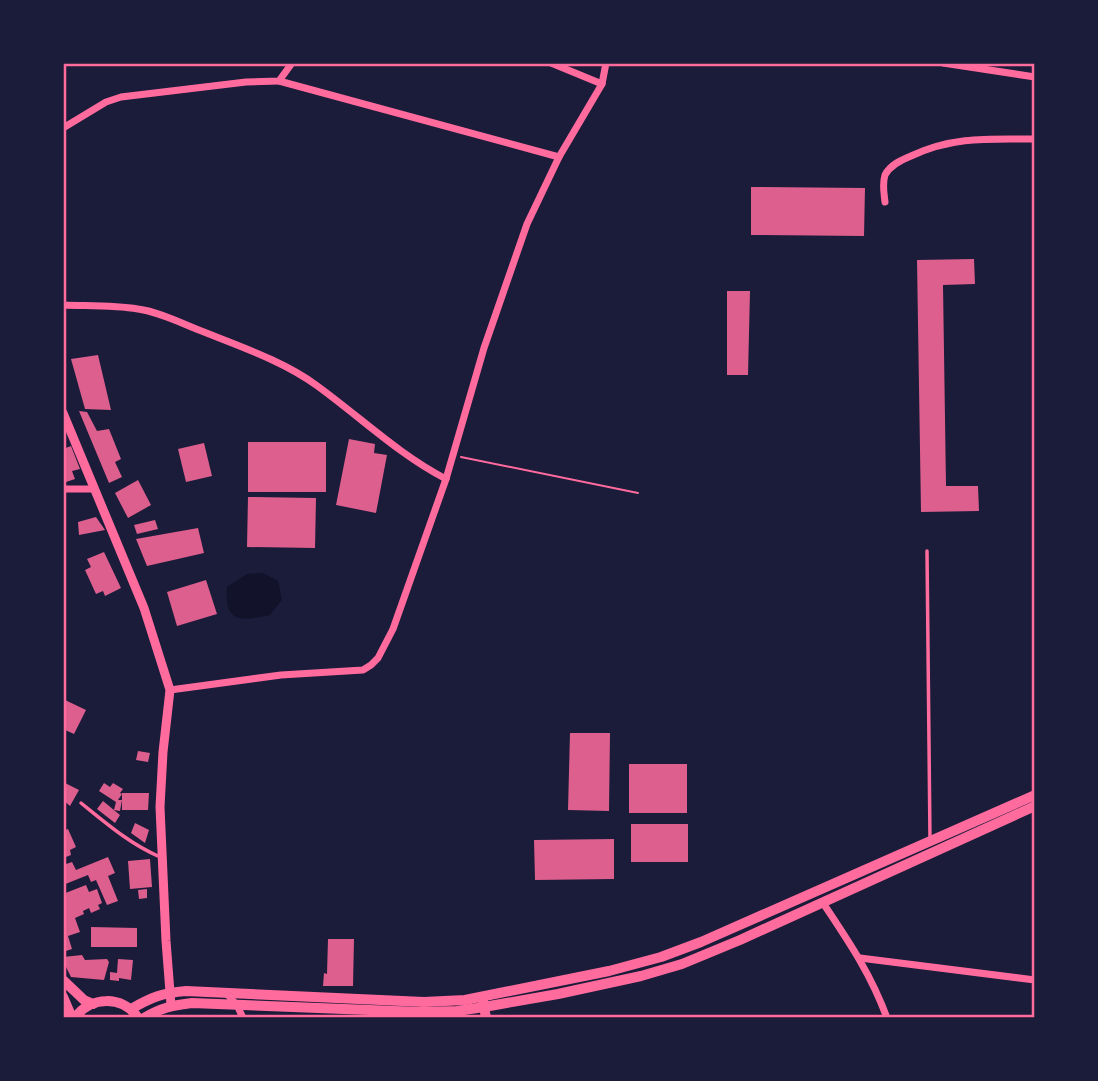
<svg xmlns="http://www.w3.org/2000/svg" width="1098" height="1081" font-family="Figtree,sans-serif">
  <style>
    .water { fill: #12122b }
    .building { fill: #dd5f8e }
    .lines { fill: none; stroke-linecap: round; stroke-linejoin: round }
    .path { stroke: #ff6b9d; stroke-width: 2 }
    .service { stroke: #ff6b9d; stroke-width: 3.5 }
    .minor { stroke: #ff6b9d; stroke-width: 7 }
    .tertiary { stroke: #ff6b9d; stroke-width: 9 }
    .secondary { stroke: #ff6b9d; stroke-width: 10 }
    .neatline { fill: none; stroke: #ff6b9d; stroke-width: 2.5 }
  </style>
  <rect width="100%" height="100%" fill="#1b1b3a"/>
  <path class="water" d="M263,573L278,581L282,600L270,615C241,621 224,624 227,587L247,574Z"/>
  <g class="building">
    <path d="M751,187L865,188L864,236L751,235Z"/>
    <path d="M974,259L975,284L943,285L946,486H978L979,511L921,512L917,260Z"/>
    <path d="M727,291H750L748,375H727Z"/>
    <path d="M98,355L111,410L85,409L71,359Z"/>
    <path d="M79,411L87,412L97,431L109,429L121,459L115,462L122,477L109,483Z"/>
    <path d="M349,439L375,444L374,453L387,455L376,513L336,505Z"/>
    <rect x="248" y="442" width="78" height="50"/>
    <path d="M204,443L212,476L186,482L178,449Z"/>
    <path d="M71,446L80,469L72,471L75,479L63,483V449Z"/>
    <path d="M138,480L151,505L128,518L115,493Z"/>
    <path d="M248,497L316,498L315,548L247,547Z"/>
    <path d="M96,517L105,530L79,535L78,522Z"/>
    <path d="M155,520L158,529L137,534L134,525Z"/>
    <path d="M198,528L204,553L147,566L136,539Z"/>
    <path d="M104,552L121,588L105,596L103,591L96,594L85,570L91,567L87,559Z"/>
    <path d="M206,580L217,614L177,626L167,592Z"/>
    <path d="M63,699L86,710L74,734L63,729Z"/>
    <path d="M570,733H610L609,811L568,810Z"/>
    <path d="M138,751L150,753L148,762L136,760Z"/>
    <rect x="629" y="764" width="58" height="49"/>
    <path d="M63,782L79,790L70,806L63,800Z"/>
    <path d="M104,783L110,787L113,783L123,789L120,793L122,794L118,800H122L120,811L114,810L116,802L99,791Z"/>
    <path d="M122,793H149L148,810H122Z"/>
    <path d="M103,801L120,815L115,823L97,809Z"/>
    <path d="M135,823L149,830L145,843L131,833Z"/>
    <rect x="631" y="824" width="57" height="38"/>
    <path d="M68,829L76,847L70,850L71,855L66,857L63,853V831Z"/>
    <path d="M614,839V879L535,880L534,840Z"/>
    <path d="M108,857L115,873L108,876L118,901L107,905L96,880L91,882L88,875L63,885V858L66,864L72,862L76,870Z"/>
    <path d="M150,859L152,887L130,889L128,861Z"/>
    <path d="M86,885L89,892L97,889L102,903L98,905L100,909L91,913L89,908L83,911L84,914L75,918L80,932L68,936L72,949L63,952V894Z"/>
    <path d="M147,889V898L139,899L138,890Z"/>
    <path d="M91,927L137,928V947H91Z"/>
    <path d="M328,939H354L353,986H323L324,973L327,974Z"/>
    <path d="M82,955L85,960L107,959L109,962L104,980L71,977L63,961V957Z"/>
    <path d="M118,959L133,960L131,980L119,978V981L110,980V972L117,973Z"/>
  </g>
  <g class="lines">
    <path class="path" d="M461,457L638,493"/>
    <g class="service">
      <path d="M927,551L930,840"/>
      <path d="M81,803C107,824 130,844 160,857"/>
    </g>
    <g class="minor">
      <path d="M551,63L602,84"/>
      <path d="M943,63L1035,77"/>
      <path d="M279,81L559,157"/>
      <path d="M63,128L106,102L121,97L246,82L279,81L292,63"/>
      <path d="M885,202C884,193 882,184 885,175C890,165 901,160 911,156C953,136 990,139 1035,139"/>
      <path d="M63,305C88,306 114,305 138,309C160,312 183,324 204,332C241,347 283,361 316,385C359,416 398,454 446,479"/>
      <path d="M63,489H93"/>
      <path d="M170,690L281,675L363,670L371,665L378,658L393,629L446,479L484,348L527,224L559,157L602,84L606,63"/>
      <path d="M823,903C849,942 871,974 887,1018"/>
      <path d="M860,958L1035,980"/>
      <path d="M226,993L237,1005L243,1018"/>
    </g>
    <path class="tertiary" d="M63,413L144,608L170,690L163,752L160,807L166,941L171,1005"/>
    <g class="secondary">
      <path d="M63,980L84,1000L93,1004"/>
      <path d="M63,997L72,1018"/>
      <path d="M483,1001L486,1018"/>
      <path d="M131,1009C152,997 162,993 186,991L424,1002L465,1000L609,971L661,957L701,942L1035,795"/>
      <path d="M75,1018C90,996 123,995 138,1018"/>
      <path d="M144,1018C160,1008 174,1005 192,1003L421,1012L457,1011L484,1007L558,994L641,976L682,964L740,940L1035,806"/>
    </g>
  </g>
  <rect width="1098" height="1081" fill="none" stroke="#1b1b3a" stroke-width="130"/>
  <rect x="65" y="65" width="968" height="951" class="neatline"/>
</svg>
